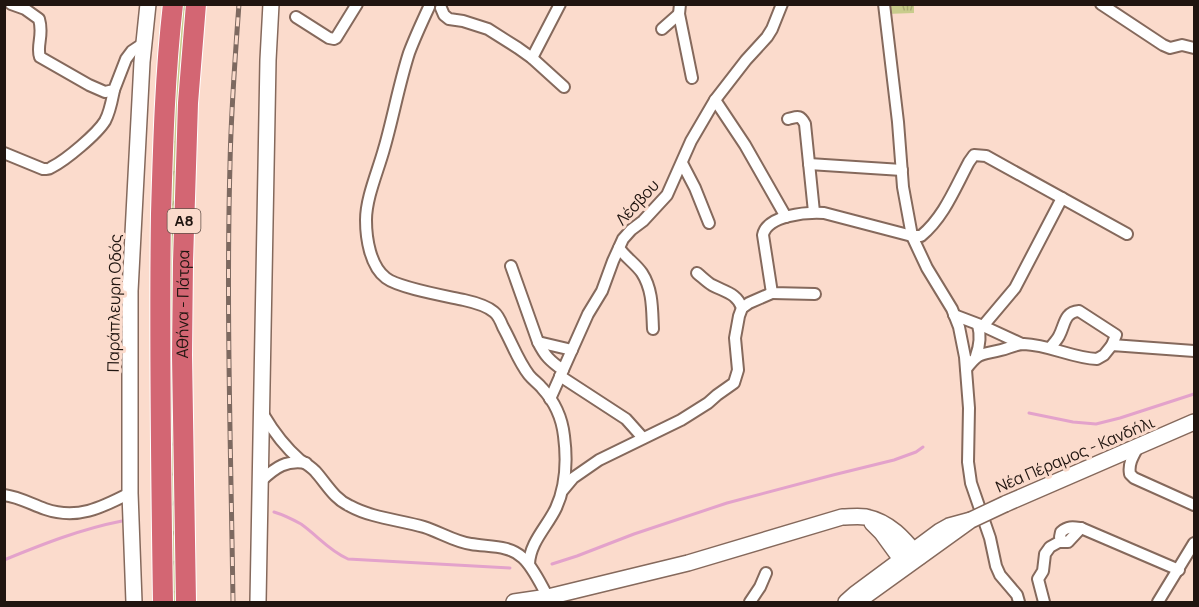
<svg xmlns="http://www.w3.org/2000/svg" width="1199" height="607" font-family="Manrope,sans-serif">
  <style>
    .grass { fill: url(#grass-tufts) }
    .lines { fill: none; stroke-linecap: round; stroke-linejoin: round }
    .stream { stroke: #e3a2cb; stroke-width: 3 }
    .street-casing { stroke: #85695c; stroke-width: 14 }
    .secondary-casing { stroke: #85695c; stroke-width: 18 }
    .highway-casing { stroke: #fff; stroke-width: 22 }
    .street { stroke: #fff; stroke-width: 10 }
    .secondary { stroke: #fff; stroke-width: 15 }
    .highway { stroke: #d36673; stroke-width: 20 }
    .rail-casing { stroke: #7d6960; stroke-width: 5 }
    .rail { stroke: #fbdbcc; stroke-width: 3; stroke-dasharray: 9; stroke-linecap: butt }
    .secondary-bridge-casing { stroke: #85695c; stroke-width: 18; stroke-linecap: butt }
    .secondary-bridge { stroke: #fff; stroke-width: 15 }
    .labels { text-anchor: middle; stroke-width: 6; stroke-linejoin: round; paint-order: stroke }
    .shield { fill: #fbdbcc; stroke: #625048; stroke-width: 1.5 }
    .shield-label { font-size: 15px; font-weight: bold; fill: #201510 }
    .street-label { font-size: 16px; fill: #201510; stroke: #fbdbcc }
  </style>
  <defs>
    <pattern id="grass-tufts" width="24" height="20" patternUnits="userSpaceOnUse" patternTransform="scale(1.5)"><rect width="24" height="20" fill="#c8cc8c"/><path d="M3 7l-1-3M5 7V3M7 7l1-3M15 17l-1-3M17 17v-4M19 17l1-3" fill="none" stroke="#acae78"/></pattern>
  </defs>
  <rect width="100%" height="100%" fill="#fbdbcc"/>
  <g class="grass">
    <path d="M188,4L178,602H173C169,403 163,203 183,5Z"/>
    <path d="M886,5H914V13L886,14Z"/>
  </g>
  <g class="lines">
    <g class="stream">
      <path d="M1029,413L1073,422L1096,424L1120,418L1194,394"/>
      <path d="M274,512C284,515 292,519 301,524C318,536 328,550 348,559L510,568"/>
      <path d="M4,560C43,544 81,529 122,521"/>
      <path d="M552,564L577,556L634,534L727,503L833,475L894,460L916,452L923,447"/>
    </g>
    <g class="street-casing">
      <g id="street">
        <path d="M11,4L25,9L39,19C44,35 36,46 40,57L89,85L105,92L114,90L126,59L132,51L144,43"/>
        <path d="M680,4L679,14L692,78"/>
        <path d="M884,4L898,122L903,187L912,236L927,268L952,309L959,327L965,357L969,408L968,462L971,483L990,538L996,566L1000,575L1017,595L1019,602"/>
        <path d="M1101,4L1163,45L1170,48L1182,45L1194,48"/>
        <path d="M429,7C422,22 415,37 409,53C399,84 393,118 384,149C378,171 366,198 366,220C366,238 370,266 386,278C399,288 446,296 464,300C473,302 486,305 494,312C498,315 501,322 503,327C512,343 518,361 529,375C533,380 538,383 542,388C554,401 562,418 564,436C567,459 566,486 556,508C547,527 530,542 529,564"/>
        <path d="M441,8L444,15L449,19L463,21L488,29L518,48L532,58L564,87"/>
        <path d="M296,17L329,38L334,39L336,38L357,4"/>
        <path d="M662,29L679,14"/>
        <path d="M532,58L560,4"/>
        <path d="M715,100L745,145L786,217"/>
        <path d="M788,119C797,117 800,114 805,124L814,212"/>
        <path d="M4,153L43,169C48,169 48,170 52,167C66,160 97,134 105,121C110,112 112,100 114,90"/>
        <path d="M682,163L695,188L709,223"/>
        <path d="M809,164L902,170"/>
        <path d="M619,248C625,257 636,264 642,273C653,290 652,310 653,329"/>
        <path d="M511,266L538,342C545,356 550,361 563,370"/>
        <path d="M697,273C702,277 707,282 712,285C725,292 737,293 742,308"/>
        <path d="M815,294L772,293L763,235C767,215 807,212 824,213L912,236H921C944,217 955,188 969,162L974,155L986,156L1127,234"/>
        <path d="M954,315L983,326L1022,344"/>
        <path d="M983,326L1015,288L1062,198"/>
        <path d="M538,342L572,350"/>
        <path d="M1050,348C1053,344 1057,340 1059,336C1065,325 1064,312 1079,311L1116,335L1112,345"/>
        <path d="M976,356C980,345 981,336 978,325"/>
        <path d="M966,369C980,351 981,355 1001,350C1009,348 1016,344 1024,344C1050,345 1072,358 1097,359L1104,355L1112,345L1194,351"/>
        <path d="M560,376L626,419L643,438"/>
        <path d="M550,399L588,314L602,291L613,261L623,239L631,230L643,221L667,195L691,141L715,100L746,60L767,37L772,29L782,4"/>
        <path d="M263,414C273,431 285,447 300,460C305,463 310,466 315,471C326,483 334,499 350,506C372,518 400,520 424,527C440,532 455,542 471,544C489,547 510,545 523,558C533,567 541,585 548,597L552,600"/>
        <path d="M1138,447C1133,456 1128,464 1130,474L1134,478L1194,505"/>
        <path d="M262,480C276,467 286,460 306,463"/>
        <path d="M563,490L573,478L599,460L681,420L708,403L717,395L734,383L738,370L735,338L739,316L742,308L749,303L772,293"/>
        <path d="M4,495C19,497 31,504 45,509C77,520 101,508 130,493"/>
        <path d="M1063,542L1060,537L1061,532C1068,526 1073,527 1081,528L1179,570"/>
        <path d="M750,602L760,587L766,573"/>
        <path d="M1044,602L1038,579L1043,571L1045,554L1050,547L1059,542H1068L1081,528"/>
        <path d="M1158,602L1194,543"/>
      </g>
    </g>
    <g class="secondary-casing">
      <g id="secondary">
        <path d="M1005,504L1194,422"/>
        <path d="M872,523L882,533L906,566"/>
        <path d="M134,602L130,493V291L142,62L148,4"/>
        <path d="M258,602L268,60L271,4"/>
        <path d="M514,602L548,597L688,563L842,517C849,517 858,516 866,517C890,522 904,539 919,557"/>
        <path d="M846,602L855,594L940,531L949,526L971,520L857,602"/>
      </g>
    </g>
    <g class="highway-casing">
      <g id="highway">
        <path d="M163,602C161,473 159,344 161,214C163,144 165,74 173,4"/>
        <path id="s1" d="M186,602L182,355L183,262L188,103L196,4"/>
      </g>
    </g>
    <use href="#street" class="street"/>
    <use href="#secondary" class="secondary"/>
    <use href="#highway" class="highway"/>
    <g class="rail-casing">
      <path id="rail" d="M233,602C231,456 226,310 230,164C231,111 235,58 239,4"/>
    </g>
    <use href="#rail" class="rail"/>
    <g class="secondary-bridge-casing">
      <path id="secondary-bridge" d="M971,520L1005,504"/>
    </g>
    <use href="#secondary-bridge" class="secondary-bridge"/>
  </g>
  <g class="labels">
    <rect class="shield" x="167.5" y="209" width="33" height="24" rx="4.5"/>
    <g class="shield-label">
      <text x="184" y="226">Α8</text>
    </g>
    <g class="street-label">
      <text transform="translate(637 202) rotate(-47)" y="6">Λέσβου</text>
      <text transform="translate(114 303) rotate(-89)" y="6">Παράπλευρη Οδός</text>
      <text dy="6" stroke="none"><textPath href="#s1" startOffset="298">Αθήνα - Πάτρα</textPath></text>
      <text transform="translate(1075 454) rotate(-23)" y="6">Νέα Πέραμος - Κανδήλι</text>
    </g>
  </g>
  <rect width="1199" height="607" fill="none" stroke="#201510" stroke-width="12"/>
</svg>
